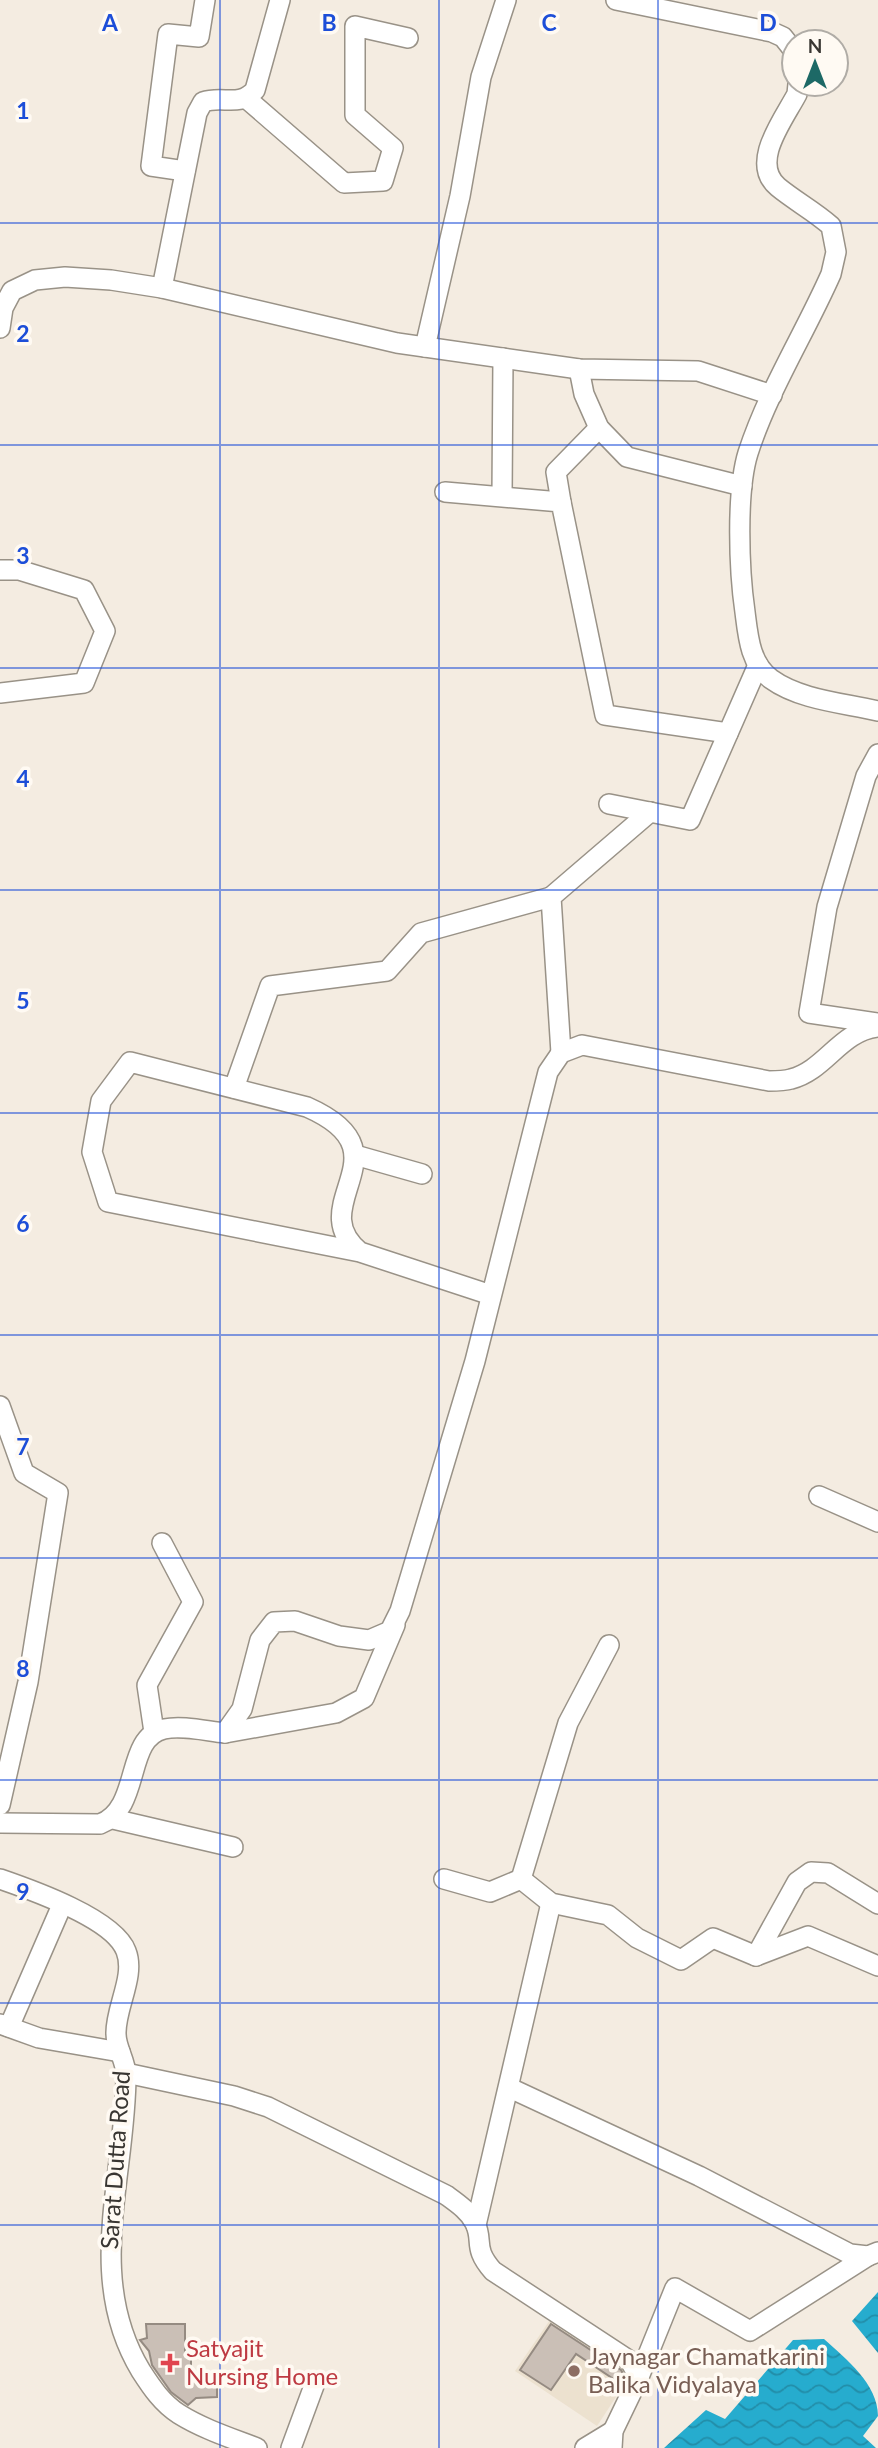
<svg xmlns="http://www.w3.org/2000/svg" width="878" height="2448" font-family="Lato,sans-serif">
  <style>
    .built { fill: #ece1cf }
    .water { fill: url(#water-waves) }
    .building { fill: #cabfb6; stroke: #958b82; stroke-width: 2 }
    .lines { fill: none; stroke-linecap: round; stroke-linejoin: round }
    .street-casing { stroke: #999287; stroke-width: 22 }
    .street { stroke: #fff; stroke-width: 19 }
    .grid { fill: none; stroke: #1d4ed8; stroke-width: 2; stroke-opacity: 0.55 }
    .health-dot { fill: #e0444e; stroke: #fffaf3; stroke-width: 2.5 }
    .education-dot { fill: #8d6e63; stroke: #fffaf3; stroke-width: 2.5 }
    .labels { text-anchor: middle; stroke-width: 7; stroke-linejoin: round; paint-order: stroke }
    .street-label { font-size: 24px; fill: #393632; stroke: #fffaf3 }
    .health-label { font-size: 24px; fill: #be3a42; stroke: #fffaf3; text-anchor: start }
    .education-label { font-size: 24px; fill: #785e54; stroke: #fffaf3; text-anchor: start }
    .grid-label { font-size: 23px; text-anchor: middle; font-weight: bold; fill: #1d4ed8; stroke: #fffaf3; stroke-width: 7; stroke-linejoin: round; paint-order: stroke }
  </style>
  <defs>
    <pattern id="water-waves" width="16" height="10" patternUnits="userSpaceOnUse" patternTransform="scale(1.75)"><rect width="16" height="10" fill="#26acce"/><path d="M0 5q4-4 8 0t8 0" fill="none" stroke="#228da8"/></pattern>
  </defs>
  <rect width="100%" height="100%" fill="#f4ece1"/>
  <path class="built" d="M552,2317L633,2371L597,2426L515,2371Z"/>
  <g class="water">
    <path d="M878,2292V2353L852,2321Z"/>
    <path d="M824,2339C846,2359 878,2384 878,2416L863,2436L876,2448H664L706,2410L725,2419L793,2340Z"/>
  </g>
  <g class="building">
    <path d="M146,2324H185V2355L191,2356V2374L217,2373V2397L196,2398L188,2405L171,2392L152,2365L149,2351L140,2340L147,2338Z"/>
    <path d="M551,2324L621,2370L625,2377L621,2384L576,2354L551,2390L520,2370Z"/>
  </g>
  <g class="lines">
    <g class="street-casing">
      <g id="street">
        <path d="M616,0L772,32L783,37L794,51"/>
        <path d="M798,84L797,94C784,119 749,163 778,187C795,201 814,211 831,226L836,252L831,274C805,333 768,391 748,453C736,492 739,571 745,612C748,636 750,664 771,679C800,700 844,703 878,711"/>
        <path d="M247,99L344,183L383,181L393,148L355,115V26L408,38"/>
        <path d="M185,171L151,166L168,34L199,37L205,0"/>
        <path d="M162,288L197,113L203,102C223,95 239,108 255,90L280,0"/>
        <path d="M0,328L3,308L12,291L35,280L65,277L111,280L162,288L397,343L579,369L698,371L772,395"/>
        <path d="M425,347L460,196L481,77L506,0"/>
        <path d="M579,369L584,394L599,428L627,457L742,486"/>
        <path d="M445,492L561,502L605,715L728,733"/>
        <path d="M502,496L503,358"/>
        <path d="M561,502L556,472L599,428"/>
        <path d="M0,570H19L84,590L105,631L84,683L0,693"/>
        <path d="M609,804L690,820L758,665"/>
        <path d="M877,1023L809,1013L827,907L866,776L878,754"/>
        <path d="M561,1053L551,897L650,812"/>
        <path d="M234,1088L270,986L387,971L421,933L551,897"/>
        <path d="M355,1155L422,1174"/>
        <path d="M360,1252L108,1202L92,1152L101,1101L130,1062L307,1107C411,1153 301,1204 360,1252L491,1295"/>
        <path d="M0,1406L24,1473L58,1493L28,1682L0,1805"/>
        <path d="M819,1496L878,1522"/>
        <path d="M154,1732L147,1685L193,1602L162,1543"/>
        <path d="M225,1733L336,1713L364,1698L395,1625"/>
        <path d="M113,1819L233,1847"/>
        <path d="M0,1823L100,1824C142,1808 124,1738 164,1729C182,1725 206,1731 225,1733L242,1709L260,1640L274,1622L295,1621L339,1636L369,1640L390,1631L400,1611L475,1361L548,1072L561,1053L582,1045L769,1081C776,1081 784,1081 791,1079C826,1070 840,1031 878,1027"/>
        <path d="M0,1879C32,1890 114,1919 126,1951C136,1976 115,2008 116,2034C116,2048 126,2061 126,2075C126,2176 84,2277 141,2371C152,2388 162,2403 179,2414C203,2429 231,2438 257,2448"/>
        <path d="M444,1879L490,1892L521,1879L551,1903L608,1915L637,1938L681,1960L713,1938L756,1956L808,1936L878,1966"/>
        <path d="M521,1879L568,1723L609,1645"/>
        <path d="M756,1956L797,1882L811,1872L828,1873L878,1904"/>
        <path d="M0,2024L39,2038L120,2052"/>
        <path d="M9,2027L62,1905"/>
        <path d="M126,2073L234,2096L268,2107L446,2195C457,2203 469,2211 475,2223C484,2242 472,2247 493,2271L630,2361L639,2377L613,2431L612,2448"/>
        <path d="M510,2088L699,2176L850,2254L868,2256L878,2252"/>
        <path d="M476,2225L551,1903"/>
        <path d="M639,2377L675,2288L750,2331L868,2256"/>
        <path d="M291,2448L315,2383"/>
        <path d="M585,2448L613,2431"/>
      </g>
    </g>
    <use href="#street" class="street"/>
  </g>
  <path class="grid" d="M220,0V2448M439,0V2448M658,0V2448M0,223H878M0,445H878M0,668H878M0,890H878M0,1113H878M0,1335H878M0,1558H878M0,1780H878M0,2003H878M0,2225H878"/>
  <path class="health-dot" d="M166.5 2352.5h7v7h7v7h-7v7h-7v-7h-7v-7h7z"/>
  <circle class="education-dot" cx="574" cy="2371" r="7"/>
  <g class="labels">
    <g class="street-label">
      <text transform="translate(116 2160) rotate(-86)" y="8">Sarat Dutta Road</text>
    </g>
    <g class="health-label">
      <text x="186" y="2357">Satyajit<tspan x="186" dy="28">Nursing Home</tspan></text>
    </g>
    <g class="education-label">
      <text x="588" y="2365">Jaynagar Chamatkarini<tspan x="588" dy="28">Balika Vidyalaya</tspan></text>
    </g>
  </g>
  <g class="grid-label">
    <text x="110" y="31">A</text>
    <text x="329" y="31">B</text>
    <text x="549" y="31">C</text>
    <text x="768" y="31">D</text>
    <text x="23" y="119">1</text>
    <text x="23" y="342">2</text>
    <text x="23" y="564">3</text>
    <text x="23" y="787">4</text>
    <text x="23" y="1009">5</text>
    <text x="23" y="1232">6</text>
    <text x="23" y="1455">7</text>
    <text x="23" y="1677">8</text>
    <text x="23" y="1900">9</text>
  </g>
  <g transform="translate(815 63)"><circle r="33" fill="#fffaf3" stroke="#b0aca6" stroke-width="2"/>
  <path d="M0-5L12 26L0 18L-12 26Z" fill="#1d6966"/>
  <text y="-10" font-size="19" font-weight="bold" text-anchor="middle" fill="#393632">N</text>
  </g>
</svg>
